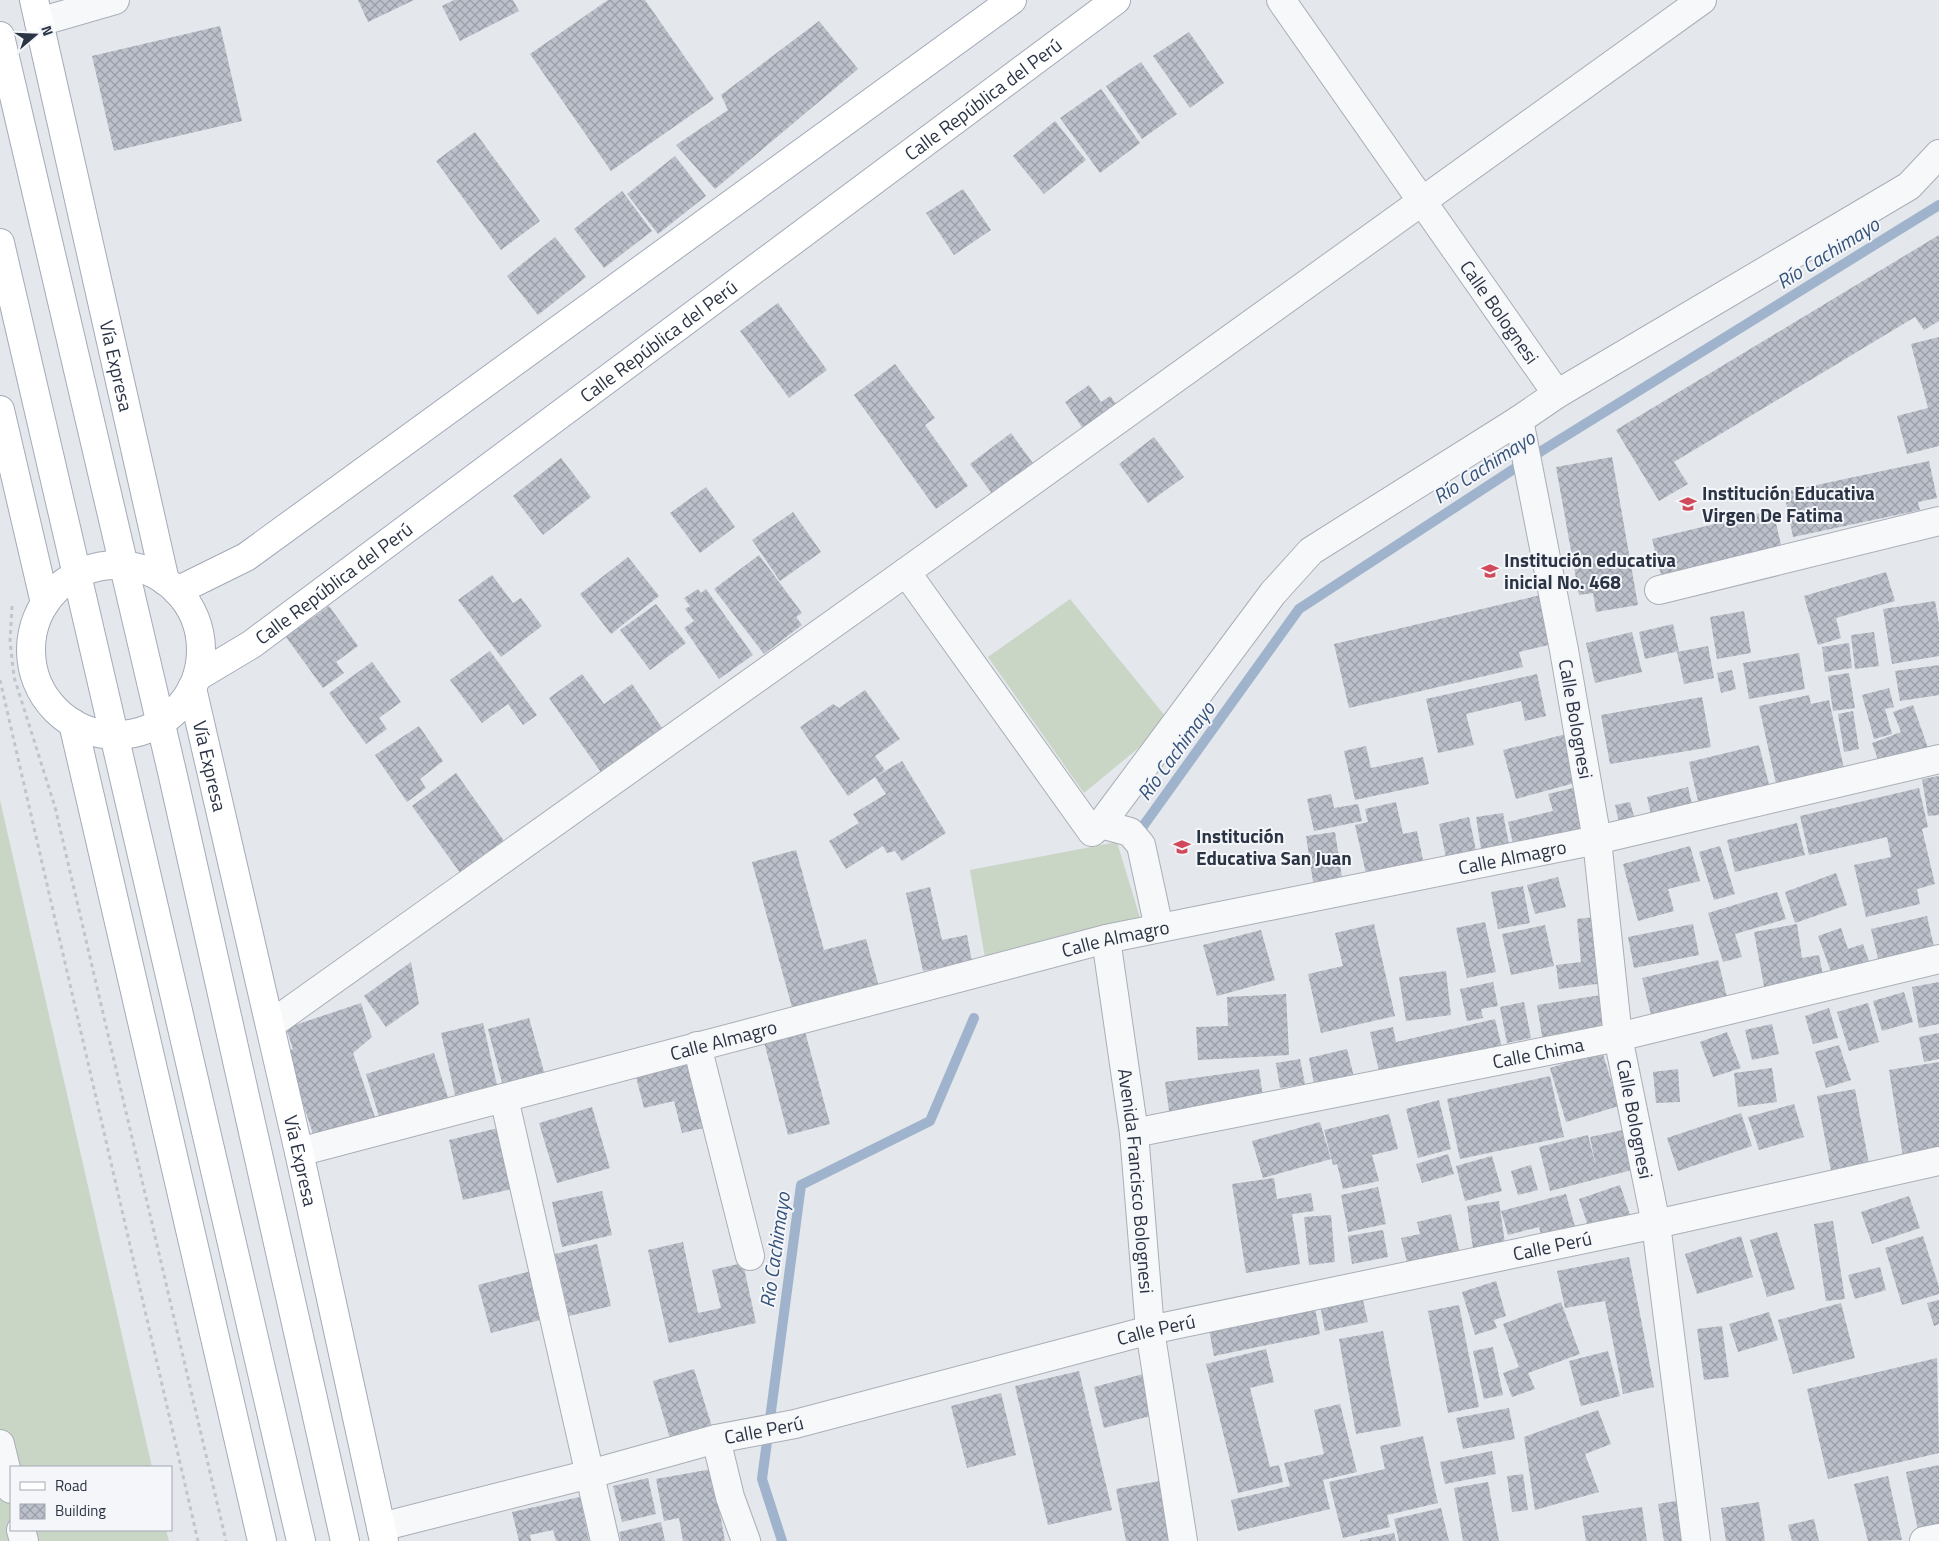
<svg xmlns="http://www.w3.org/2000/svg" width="1939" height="1541" font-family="'Titillium Web',sans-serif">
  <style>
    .grass { fill: #c9d6c5 }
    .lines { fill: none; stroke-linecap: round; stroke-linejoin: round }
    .stream { stroke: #9fb4cc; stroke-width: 10 }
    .building { fill: url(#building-cross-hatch) }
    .minor-casing { stroke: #a9aeb7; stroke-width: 30 }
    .major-casing { stroke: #a3abb8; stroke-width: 30 }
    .path { stroke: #c2c5cb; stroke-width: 3; stroke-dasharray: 4 4; stroke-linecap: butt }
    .minor { stroke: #f7f8fa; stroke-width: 28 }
    .major { stroke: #fff; stroke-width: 28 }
    .labels { text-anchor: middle; stroke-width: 4; stroke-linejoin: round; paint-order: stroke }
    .street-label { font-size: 19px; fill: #2b3445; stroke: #f4f6f9 }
    .poi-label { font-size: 19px; font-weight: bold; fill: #2b3445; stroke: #f4f6f9; text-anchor: start }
    .water-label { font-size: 20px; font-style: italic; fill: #34527a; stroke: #f4f6f9 }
  </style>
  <defs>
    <pattern id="building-cross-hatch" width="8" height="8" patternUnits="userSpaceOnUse" patternTransform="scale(1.25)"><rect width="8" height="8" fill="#bbc0ca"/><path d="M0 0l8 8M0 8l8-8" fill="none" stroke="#989da6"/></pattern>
  </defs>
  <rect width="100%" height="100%" fill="#e4e7ec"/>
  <g class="grass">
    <path d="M1070,599L1170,722L1084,793L988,657Z"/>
    <path d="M0,800L152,1467H11V1530H166L169,1541H0Z"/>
    <path d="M1117,842L1140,918L985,958L970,870Z"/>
  </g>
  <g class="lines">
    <g class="stream">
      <path d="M1136,836L1299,609L1543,450L1939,205"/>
      <path d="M782,1541L762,1479L801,1185L930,1121L974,1018"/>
    </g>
  </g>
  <g class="building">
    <path d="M358,0H414L368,22Z"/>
    <path d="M454,0H513L519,11L460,41L442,6Z"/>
    <path d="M608,0H645L714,99L611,171L530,54Z"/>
    <path d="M819,21L858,69L715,189L676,145L728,110L721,95Z"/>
    <path d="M220,26L242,121L114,151L92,56Z"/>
    <path d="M1189,32L1224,83L1190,108L1153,56Z"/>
    <path d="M1141,62L1177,114L1142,139L1106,86Z"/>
    <path d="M1101,89L1140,143L1100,173L1060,118Z"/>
    <path d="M1055,121L1086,160L1044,194L1013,156Z"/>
    <path d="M475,132L540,221L501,250L436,161Z"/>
    <path d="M675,156L706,196L658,234L627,194Z"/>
    <path d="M963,189L991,230L954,255L926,213Z"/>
    <path d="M622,191L652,231L604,268L574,229Z"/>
    <path d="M1939,235V321L1924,330L1915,317L1674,462L1688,484L1659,501L1616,430Z"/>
    <path d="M555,237L586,277L538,315L507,276Z"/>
    <path d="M778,303L827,370L789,398L740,331Z"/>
    <path d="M1939,337V446L1907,454L1897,416L1928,408L1911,344Z"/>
    <path d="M895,364L935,418L925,425L968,486L936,509L854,395Z"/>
    <path d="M1089,385L1101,402L1110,396L1118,406L1084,430L1065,402Z"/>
    <path d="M1011,433L1035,466L994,496L970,464Z"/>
    <path d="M1154,437L1184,477L1148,503L1119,464Z"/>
    <path d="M1612,457L1638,605L1596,612L1593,593L1579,595L1556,467Z"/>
    <path d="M561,458L591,497L543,535L513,496Z"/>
    <path d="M1929,461L1937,498L1918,502L1920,510L1793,537L1784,492Z"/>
    <path d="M706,487L735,527L700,553L670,513Z"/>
    <path d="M1773,510L1783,554L1663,583L1652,539Z"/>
    <path d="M793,512L821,552L780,581L752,540Z"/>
    <path d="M759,555L802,613L796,617L802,625L764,654L714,589Z"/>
    <path d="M628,557L659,596L611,634L580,594Z"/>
    <path d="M1886,572L1895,601L1836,618L1841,638L1818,645L1804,596Z"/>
    <path d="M492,575L513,603L521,598L542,626L501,657L458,600Z"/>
    <path d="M698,589L701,593L706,589L753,655L719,679L684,628L694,621L685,609L690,606L684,598Z"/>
    <path d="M1545,594L1557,643L1519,652L1523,667L1349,708L1334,644Z"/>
    <path d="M1935,601L1939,624V656L1892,664L1883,609Z"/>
    <path d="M656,604L686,643L650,670L620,630Z"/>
    <path d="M329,606L358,646L336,662L344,673L323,688L286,637Z"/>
    <path d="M1744,611L1751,653L1717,659L1710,617Z"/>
    <path d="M1673,624L1679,651L1645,659L1639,632Z"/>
    <path d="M1632,632L1642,672L1595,683L1586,643Z"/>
    <path d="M1874,632L1879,666L1855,669L1851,635Z"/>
    <path d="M1849,643L1852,668L1825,672L1822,647Z"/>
    <path d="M1708,646L1714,678L1684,684L1677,652Z"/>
    <path d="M490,651L537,715L523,725L508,704L482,723L450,680Z"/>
    <path d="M1799,653L1805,689L1749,699L1743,663Z"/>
    <path d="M372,662L401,702L379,718L387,729L366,744L329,693Z"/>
    <path d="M1939,665V695L1900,701L1895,671Z"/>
    <path d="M1732,670L1736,689L1721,693L1717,673Z"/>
    <path d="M1849,673L1855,708L1833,711L1828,676Z"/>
    <path d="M582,674L604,704L632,684L667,735L605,778L549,698Z"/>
    <path d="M1537,674L1546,716L1525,721L1521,701L1466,714L1474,745L1438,753L1426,699Z"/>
    <path d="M1889,688L1894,707L1885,709L1892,734L1874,739L1862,695Z"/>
    <path d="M865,690L900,739L875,756L885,770L848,796L800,727L833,704L839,708Z"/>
    <path d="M1809,695L1811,704L1829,700L1846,778L1778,793L1759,706Z"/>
    <path d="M1702,697L1711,747L1610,764L1601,715Z"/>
    <path d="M1913,705L1929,751L1881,768L1872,743L1901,732L1893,712Z"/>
    <path d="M1853,711L1859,749L1844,752L1838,714Z"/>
    <path d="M419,726L443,761L420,779L426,788L407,802L375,755Z"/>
    <path d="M1570,733L1582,781L1516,799L1503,750Z"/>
    <path d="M1759,745L1772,796L1701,814L1689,762Z"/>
    <path d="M1366,746L1371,768L1423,757L1429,784L1355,800L1344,751Z"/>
    <path d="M902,761L946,833L902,861L895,851L887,853L883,846L846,869L829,841L859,823L853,814L886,794L875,777Z"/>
    <path d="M456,773L507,845L463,877L412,806Z"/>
    <path d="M1939,776V815L1928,816L1922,779Z"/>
    <path d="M1581,786L1594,834L1515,853L1508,822L1553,811L1548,794Z"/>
    <path d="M1688,787L1694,813L1653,823L1647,797Z"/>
    <path d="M1919,788L1928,827L1922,829L1935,884L1917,889L1920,904L1866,917L1854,865L1891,857L1887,837L1809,855L1800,816Z"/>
    <path d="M1331,794L1334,808L1358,804L1362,821L1314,831L1307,799Z"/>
    <path d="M1396,802L1403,834L1417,831L1424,865L1367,878L1355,825L1368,822L1365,809Z"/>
    <path d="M1630,802L1637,827L1621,831L1615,805Z"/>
    <path d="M1503,813L1510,850L1482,855L1476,817Z"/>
    <path d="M1469,817L1478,860L1448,867L1439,824Z"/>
    <path d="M1797,823L1805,855L1735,872L1727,840Z"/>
    <path d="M1335,832L1343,884L1314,888L1306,836Z"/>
    <path d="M1690,846L1700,881L1668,889L1674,911L1638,921L1623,864Z"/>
    <path d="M1720,846L1735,894L1714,900L1699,852Z"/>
    <path d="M796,850L824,950L866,939L879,987L793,1011L752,862Z"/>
    <path d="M1836,873L1847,905L1795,923L1785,892Z"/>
    <path d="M1558,877L1566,907L1535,914L1527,885Z"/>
    <path d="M1523,886L1530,923L1498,929L1491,892Z"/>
    <path d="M930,887L942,940L967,935L973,967L958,970L956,964L923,971L906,893Z"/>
    <path d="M1777,892L1786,919L1735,934L1742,957L1723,962L1708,913Z"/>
    <path d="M1927,916L1937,960L1881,971L1871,929Z"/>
    <path d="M1595,917L1604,983L1559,989L1556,965L1581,962L1577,919Z"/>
    <path d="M1485,922L1496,972L1467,978L1456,928Z"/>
    <path d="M1374,924L1395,1016L1321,1033L1308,974L1343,966L1335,933Z"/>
    <path d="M1693,924L1699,955L1634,968L1628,937Z"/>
    <path d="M1797,924L1802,958L1819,955L1825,986L1766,997L1754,932Z"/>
    <path d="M1545,925L1554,966L1511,975L1502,934Z"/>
    <path d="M1841,928L1848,949L1863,944L1871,967L1834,980L1818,936Z"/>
    <path d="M1261,930L1275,980L1217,996L1203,945Z"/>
    <path d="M1718,960L1729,1005L1653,1023L1642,978Z"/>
    <path d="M411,962L419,1004L386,1027L364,996Z"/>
    <path d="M1446,971L1451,1015L1406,1021L1399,977Z"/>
    <path d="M1493,982L1498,1006L1481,1009L1483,1018L1467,1021L1460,989Z"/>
    <path d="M1939,982V1024L1919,1028L1912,987Z"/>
    <path d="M1904,992L1913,1022L1882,1031L1873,1001Z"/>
    <path d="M1286,994L1289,1055L1198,1060L1196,1027L1228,1026L1227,997Z"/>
    <path d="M1601,995L1607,1031L1543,1042L1537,1005Z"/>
    <path d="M1524,1002L1531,1038L1507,1043L1500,1007Z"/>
    <path d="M361,1003L372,1037L353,1053L375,1117L314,1137L286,1051L293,1049L286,1028Z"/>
    <path d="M1868,1003L1879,1042L1849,1051L1837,1012Z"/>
    <path d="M1829,1008L1838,1038L1813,1044L1805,1016Z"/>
    <path d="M529,1018L546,1079L504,1090L488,1029Z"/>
    <path d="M1495,1019L1503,1052L1381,1080L1370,1032L1393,1027L1396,1042Z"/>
    <path d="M483,1023L497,1085L455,1095L441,1033Z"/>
    <path d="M1772,1024L1779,1054L1752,1060L1745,1030Z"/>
    <path d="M804,1028L830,1124L788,1135L762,1034Z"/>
    <path d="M1727,1032L1741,1068L1713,1077L1700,1042Z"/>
    <path d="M1939,1033V1059L1924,1062L1919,1037Z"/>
    <path d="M1839,1045L1851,1080L1826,1088L1815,1052Z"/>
    <path d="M1347,1049L1355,1081L1315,1089L1309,1058Z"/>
    <path d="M1602,1051L1619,1106L1566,1122L1550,1068Z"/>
    <path d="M434,1053L449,1101L381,1123L366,1074Z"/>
    <path d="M1300,1059L1305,1084L1280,1088L1276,1063Z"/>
    <path d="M699,1062L713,1126L682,1133L674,1101L644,1108L636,1077Z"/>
    <path d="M1939,1062V1152L1903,1157L1889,1070Z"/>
    <path d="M1772,1068L1777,1102L1738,1107L1734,1073Z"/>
    <path d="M1259,1069L1264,1104L1170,1118L1165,1082Z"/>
    <path d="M1678,1069L1680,1102L1656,1103L1653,1072Z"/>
    <path d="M1550,1076L1564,1137L1460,1159L1447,1099Z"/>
    <path d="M1855,1089L1870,1169L1832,1176L1817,1096Z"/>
    <path d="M1439,1100L1451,1149L1418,1158L1406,1109Z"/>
    <path d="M1794,1104L1804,1137L1759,1150L1748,1117Z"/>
    <path d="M592,1107L610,1168L557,1183L539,1123Z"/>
    <path d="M1741,1113L1752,1146L1678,1171L1667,1138Z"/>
    <path d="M1389,1114L1398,1149L1372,1155L1379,1181L1343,1189L1337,1164L1333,1165L1324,1130Z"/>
    <path d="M1320,1122L1331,1159L1263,1178L1252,1141Z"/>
    <path d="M498,1128L512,1189L463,1200L449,1140Z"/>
    <path d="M1623,1130L1632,1170L1550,1191L1539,1147L1588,1135L1596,1167L1590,1137Z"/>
    <path d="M1448,1154L1454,1174L1422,1183L1416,1164Z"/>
    <path d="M1492,1156L1502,1191L1465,1201L1456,1166Z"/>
    <path d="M1531,1165L1538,1190L1518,1195L1511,1171Z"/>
    <path d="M1274,1178L1277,1199L1311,1193L1314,1211L1292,1214L1300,1264L1246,1273L1232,1184Z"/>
    <path d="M1620,1185L1630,1215L1589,1229L1579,1199Z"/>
    <path d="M1378,1187L1386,1224L1348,1232L1341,1195Z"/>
    <path d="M602,1191L612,1235L562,1247L552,1202Z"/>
    <path d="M1566,1194L1577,1234L1543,1243L1539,1227L1508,1235L1501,1211Z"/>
    <path d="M1909,1196L1920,1228L1872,1244L1861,1212Z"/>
    <path d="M1499,1201L1506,1251L1474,1256L1467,1206Z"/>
    <path d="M1451,1214L1461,1259L1409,1270L1401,1238L1420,1234L1417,1222Z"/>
    <path d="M1331,1215L1335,1262L1309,1265L1304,1217Z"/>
    <path d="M1833,1221L1845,1299L1826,1301L1814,1224Z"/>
    <path d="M1383,1230L1388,1257L1352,1264L1348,1236Z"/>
    <path d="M1777,1232L1795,1289L1767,1297L1750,1240Z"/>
    <path d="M1741,1236L1753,1277L1697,1294L1685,1254Z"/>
    <path d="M1923,1236L1939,1287V1294L1902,1305L1885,1248Z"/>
    <path d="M683,1242L698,1313L721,1308L712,1270L743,1263L756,1323L669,1343L648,1250Z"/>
    <path d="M597,1244L611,1306L569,1316L555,1254Z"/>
    <path d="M1629,1257L1654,1387L1623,1394L1605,1301L1565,1308L1557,1271Z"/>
    <path d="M1880,1267L1886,1290L1855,1299L1848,1275Z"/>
    <path d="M535,1270L548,1318L491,1333L478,1285Z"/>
    <path d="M1496,1281L1506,1316L1494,1320L1497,1328L1475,1335L1462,1292Z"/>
    <path d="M1362,1296L1368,1322L1325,1331L1320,1305Z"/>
    <path d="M1939,1300V1324L1934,1326L1927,1303Z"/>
    <path d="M1561,1302L1580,1354L1528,1373L1535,1389L1512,1397L1503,1373L1519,1367L1503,1324Z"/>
    <path d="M1314,1303L1320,1334L1214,1356L1208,1324Z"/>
    <path d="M1841,1303L1855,1358L1793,1374L1778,1320Z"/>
    <path d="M1459,1305L1479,1407L1448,1413L1428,1311Z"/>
    <path d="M1769,1312L1778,1340L1738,1352L1729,1324Z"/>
    <path d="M1722,1326L1729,1377L1704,1380L1697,1329Z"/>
    <path d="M1383,1331L1401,1426L1356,1434L1339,1339Z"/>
    <path d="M1493,1347L1503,1395L1484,1399L1473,1351Z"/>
    <path d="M1266,1349L1274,1382L1250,1388L1270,1467L1279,1465L1283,1482L1238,1493L1206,1364Z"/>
    <path d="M1608,1351L1620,1396L1581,1406L1569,1361Z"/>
    <path d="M1937,1358L1939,1453L1828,1479L1807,1389Z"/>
    <path d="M694,1369L713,1430L671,1442L653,1381Z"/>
    <path d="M1079,1371L1112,1510L1048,1525L1015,1386Z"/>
    <path d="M1151,1372L1162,1413L1104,1428L1094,1387Z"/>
    <path d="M1001,1393L1016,1455L967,1468L951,1406Z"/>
    <path d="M1340,1404L1357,1472L1323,1480L1330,1509L1238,1531L1231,1500L1290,1486L1284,1463L1324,1454L1314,1410Z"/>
    <path d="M1509,1408L1515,1439L1463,1449L1456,1418Z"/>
    <path d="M1598,1410L1611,1444L1585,1454L1599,1492L1535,1510L1524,1437Z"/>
    <path d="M1423,1436L1438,1503L1387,1515L1390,1527L1343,1538L1329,1482L1385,1469L1380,1446Z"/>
    <path d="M1492,1451L1496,1474L1445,1484L1440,1462Z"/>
    <path d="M1939,1465V1536L1920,1540L1906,1472Z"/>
    <path d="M712,1469L725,1541H683L679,1518L664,1521L656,1479Z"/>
    <path d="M1523,1474L1528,1510L1512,1512L1507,1476Z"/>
    <path d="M1888,1476L1902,1540L1868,1541L1854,1484Z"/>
    <path d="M648,1478L656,1514L622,1522L613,1486Z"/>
    <path d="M1165,1480L1177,1541H1126L1116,1489Z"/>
    <path d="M1488,1482L1499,1541H1463L1454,1488Z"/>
    <path d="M580,1497L589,1541H556L553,1530L530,1535L531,1541H519L512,1512Z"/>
    <path d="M1681,1500L1688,1541H1664L1658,1504Z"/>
    <path d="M1759,1502L1765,1541H1726L1721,1508Z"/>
    <path d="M1642,1507L1647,1541H1586L1582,1516Z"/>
    <path d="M1441,1508L1449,1541H1399L1394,1519Z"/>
    <path d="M1814,1519L1819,1541H1792L1788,1525Z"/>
    <path d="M661,1522L665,1541H621L619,1532Z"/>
    <path d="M1394,1533L1396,1541H1360V1540Z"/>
  </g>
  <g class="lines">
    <g class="minor-casing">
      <g id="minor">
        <path id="s1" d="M1281,0L1557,394"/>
        <path d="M39,22L115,0"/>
        <path d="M906,572L1092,832L1101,824L1130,832L1141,845L1159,928"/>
        <path d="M1659,590L1939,521"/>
        <path d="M1101,824L1273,593L1311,551L1519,420"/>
        <path id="s2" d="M1106,939L1134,1133L1150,1330L1183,1541"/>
        <path d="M270,1025L906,572L1702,0"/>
        <path d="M697,1046L750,1256"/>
        <path d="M504,1098L605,1541"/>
        <path id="s3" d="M1134,1133L1618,1037L1939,959"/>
        <path id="s4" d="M299,1152L1106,939L1597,840L1939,759"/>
        <path d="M716,1439L730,1497L746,1541"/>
        <path d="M0,1444L11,1489"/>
        <path id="s5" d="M381,1527L590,1474L716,1439L795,1424L1150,1330L1656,1224L1939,1161"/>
        <path d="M21,1530L24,1541"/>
        <path d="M1696,1541L1656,1224L1618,1037L1597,840L1564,650L1519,420L1557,394L1909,186L1939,154"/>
        <path d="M1924,1541L1939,1538"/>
      </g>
    </g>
    <g class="major-casing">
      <g id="major">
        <path id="s6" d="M34,0L165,581"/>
        <path d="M0,36L173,776L345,1541"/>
        <path d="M0,243L301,1541"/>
        <path d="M0,410L45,603"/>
        <circle cx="116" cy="650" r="85"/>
        <path d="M177,591L246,557L1012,0"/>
        <path id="s7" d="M197,677L252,644L1116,0"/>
        <path id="s8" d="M192,688L299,1152L384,1541"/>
        <path d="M73,723L262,1541"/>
      </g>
    </g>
    <g class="path">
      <path d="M12,606L10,641L14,677L55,807L226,1541"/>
      <path d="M0,680L198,1541"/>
    </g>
    <use href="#minor" class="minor"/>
    <use href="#major" class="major"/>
  </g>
  <defs>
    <g id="school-bare" transform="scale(1.35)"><path d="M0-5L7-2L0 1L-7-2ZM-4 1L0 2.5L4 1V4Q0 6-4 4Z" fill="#d1495b" stroke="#f4f6f9" stroke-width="2.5" paint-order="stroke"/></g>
  </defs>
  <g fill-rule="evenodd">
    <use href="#school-bare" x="1688" y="504"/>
    <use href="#school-bare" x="1490" y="571"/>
    <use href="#school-bare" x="1182" y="847"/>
  </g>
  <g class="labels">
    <g class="street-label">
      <text dy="7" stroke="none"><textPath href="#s7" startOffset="976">Calle República del Perú</textPath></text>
      <text dy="7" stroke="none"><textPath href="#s1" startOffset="381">Calle Bolognesi</textPath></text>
      <text dy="7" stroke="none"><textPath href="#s7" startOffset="571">Calle República del Perú</textPath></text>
      <text dy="7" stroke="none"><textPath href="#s6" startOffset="375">Vía Expresa</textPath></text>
      <text dy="7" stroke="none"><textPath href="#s7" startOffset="166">Calle República del Perú</textPath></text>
      <text transform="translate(1576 719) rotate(80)" y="7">Calle Bolognesi</text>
      <text dy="7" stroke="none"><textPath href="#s8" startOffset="80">Vía Expresa</textPath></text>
      <text dy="7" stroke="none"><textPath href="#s4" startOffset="1249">Calle Almagro</textPath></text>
      <text dy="7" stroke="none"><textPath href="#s4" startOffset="844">Calle Almagro</textPath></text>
      <text dy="7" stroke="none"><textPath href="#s4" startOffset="439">Calle Almagro</textPath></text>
      <text dy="7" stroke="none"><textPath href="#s3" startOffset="412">Calle Chima</textPath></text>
      <text transform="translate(1635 1119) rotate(79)" y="7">Calle Bolognesi</text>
      <text dy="7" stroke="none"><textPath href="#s8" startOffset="485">Vía Expresa</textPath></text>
      <text dy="7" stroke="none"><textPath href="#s2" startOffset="244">Avenida Francisco Bolognesi</textPath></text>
      <text dy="7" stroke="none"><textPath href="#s5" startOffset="1205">Calle Perú</textPath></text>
      <text dy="7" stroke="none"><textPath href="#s5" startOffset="800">Calle Perú</textPath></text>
      <text dy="7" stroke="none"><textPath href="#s5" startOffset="395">Calle Perú</textPath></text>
    </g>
    <g class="poi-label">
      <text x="1702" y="500">Institución Educativa<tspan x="1702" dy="22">Virgen De Fatima</tspan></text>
      <text x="1504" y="567">Institución educativa<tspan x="1504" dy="22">inicial No. 468</tspan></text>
      <text x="1196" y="843">Institución<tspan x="1196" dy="22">Educativa San Juan</tspan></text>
    </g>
    <g class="water-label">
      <text transform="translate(1828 253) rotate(-32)" y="7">Río Cachimayo</text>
      <text transform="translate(1484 467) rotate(-33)" y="7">Río Cachimayo</text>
      <text transform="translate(1176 751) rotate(-54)" y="7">Río Cachimayo</text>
      <text transform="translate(775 1250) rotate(-82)" y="7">Río Cachimayo</text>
    </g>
  </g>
  <rect x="10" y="1466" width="162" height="65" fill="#f4f6f9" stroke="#a4a8b1"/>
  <rect x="20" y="1482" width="25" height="8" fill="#ffffff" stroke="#a4a8b1"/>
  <text x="55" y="1491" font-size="15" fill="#2b3445">Road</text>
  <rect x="20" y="1504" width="25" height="15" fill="url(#building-cross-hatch)" stroke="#a4a8b1"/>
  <text x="55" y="1516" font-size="15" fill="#2b3445">Building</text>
  <g transform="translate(35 35) rotate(71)" stroke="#f4f6f9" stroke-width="4" paint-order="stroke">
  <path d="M0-4L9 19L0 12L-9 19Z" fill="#2b3445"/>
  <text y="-8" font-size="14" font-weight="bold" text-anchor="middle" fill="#2b3445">N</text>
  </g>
</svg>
